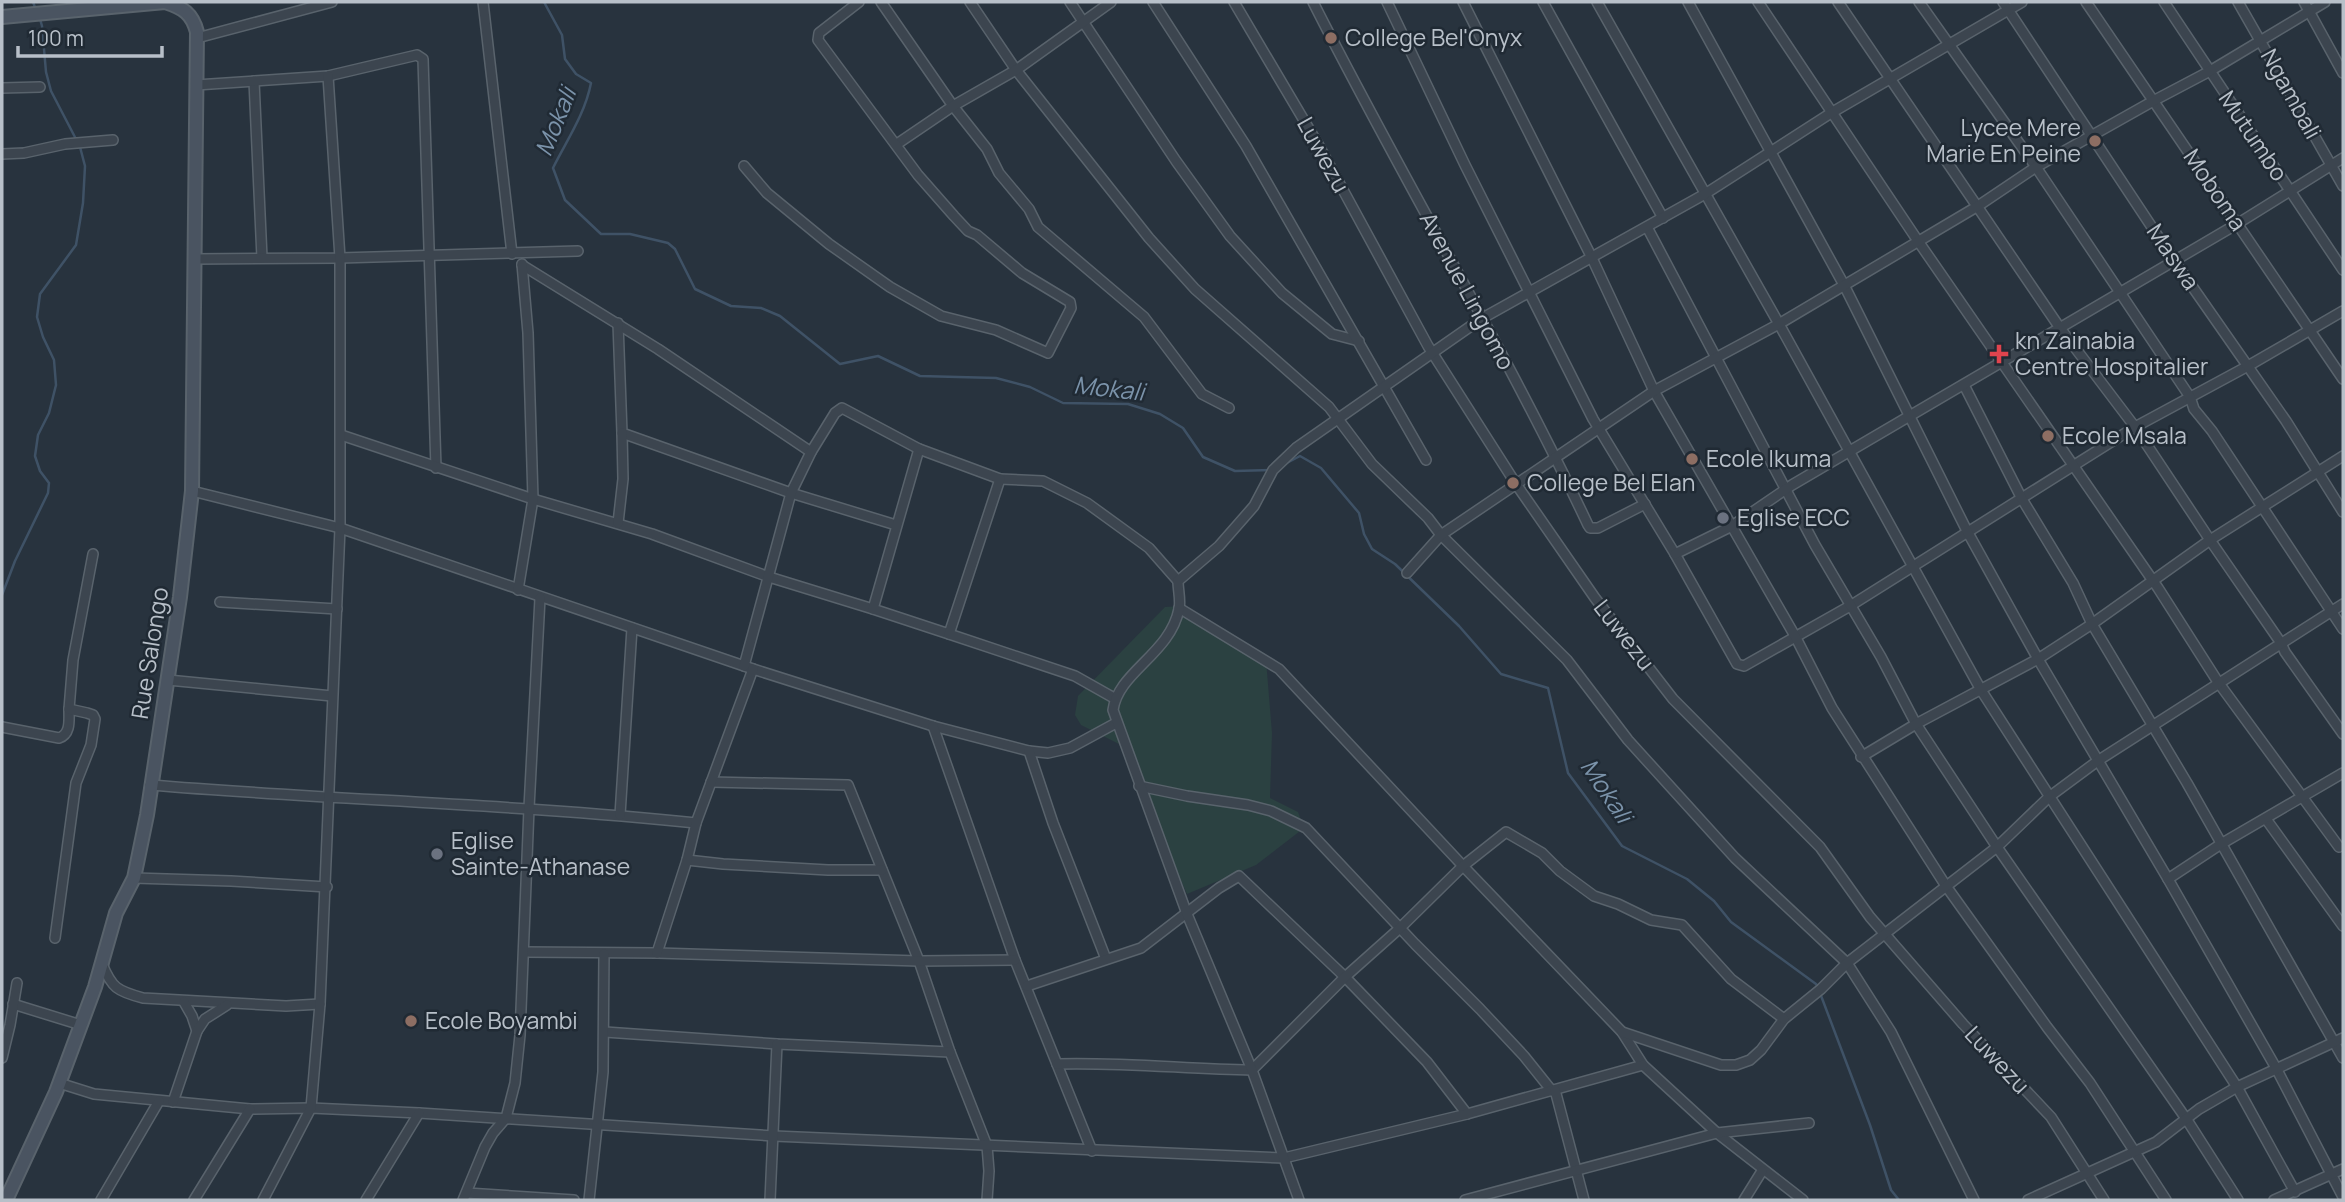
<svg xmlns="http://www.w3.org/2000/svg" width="2345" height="1202" font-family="Manrope,sans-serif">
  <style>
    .green { fill: #2b4141 }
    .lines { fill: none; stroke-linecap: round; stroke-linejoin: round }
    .stream { stroke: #3f5266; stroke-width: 2.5 }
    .street-casing { stroke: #59636c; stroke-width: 12 }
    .secondary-casing { stroke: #59636c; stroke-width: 16 }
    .street { stroke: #3c454f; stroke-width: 9 }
    .secondary { stroke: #4a5461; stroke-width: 12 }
    .education-dot { fill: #8d6e63; stroke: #202a34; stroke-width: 2.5 }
    .health-dot { fill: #e0444e; stroke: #202a34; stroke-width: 2.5 }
    .worship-dot { fill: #6b7280; stroke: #202a34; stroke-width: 2.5 }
    .labels { text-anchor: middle; stroke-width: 5; stroke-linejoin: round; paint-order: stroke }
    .poi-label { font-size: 23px; fill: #b8c0c9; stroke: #202a34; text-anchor: start }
    .street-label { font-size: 23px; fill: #b8c0c9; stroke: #202a34 }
    .water-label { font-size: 24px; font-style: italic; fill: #7b93aa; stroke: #202a34 }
  </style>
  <rect width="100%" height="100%" fill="#28333e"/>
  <path class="green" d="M1183,606L1266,660L1272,733L1270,798L1298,812L1304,828L1256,865L1187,894L1119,744L1081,725L1075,715L1078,696L1165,607Z"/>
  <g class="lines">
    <g class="stream">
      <path d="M33,2L36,10"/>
      <path d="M544,2L562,35L565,59L576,74L591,83C585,114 567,140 553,168L565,200L601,234H630L668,243L675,249L695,289L731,306L761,308L780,316L840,364L878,356L920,376L996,378L1030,387L1063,403L1128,404L1160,414L1183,428L1203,457L1235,471L1271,470"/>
      <path d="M40,19L42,26L46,72L51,91L77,141"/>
      <path d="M1283,465L1300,456L1321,468L1359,513L1364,534L1372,549L1395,564L1459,626L1501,674L1548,688L1568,773L1622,846L1687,879L1714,901L1731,922L1816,984L1818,987"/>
      <path d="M2,595L15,561L48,493L49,483L40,471L35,456L38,435L49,413L56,385L54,360L43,337L37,317L40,294L76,245L83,203L85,166L80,147"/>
      <path d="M1820,993L1870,1125L1891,1190L1899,1200"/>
    </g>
    <g class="street-casing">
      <g id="street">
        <path d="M483,2L512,254"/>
        <path d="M881,2L953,106L987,149L999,173L1029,209L1038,227L1144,317L1202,394L1229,408"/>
        <path d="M970,2L1016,70L1149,238L1195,289L1329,407L1372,464L1428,518L1441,535L1567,660L1628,740L1735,858L1847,963L1891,1032L1974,1200"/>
        <path d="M1070,2L1176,161L1230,236L1282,293L1332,334L1359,341"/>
        <path d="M1153,2L1246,146L1426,460"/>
        <path d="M1234,2L1318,144L1428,346L1516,484L1595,598L1673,699L1820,847L1870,917L1963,1024L2051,1117L2104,1200"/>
        <path d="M1313,2C1402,178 1504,347 1588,525L1590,528H1598L1645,504"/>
        <path d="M1387,2L1465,165L1593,419L1675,554L1737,664L1744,666L1850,606L2135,427L2248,366L2343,311"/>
        <path d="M1463,2L1591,256L1654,391L1795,636L1832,708L1946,886L2047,1027L2090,1083L2166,1200"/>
        <path d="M1543,2L1663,218"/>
        <path d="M1597,2L1779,324L1981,690L2237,1087L2295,1192"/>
        <path d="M1688,2L1844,285L1967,531L2038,659L2168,879L2276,1068L2343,1197"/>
        <path d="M1758,2L1918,241L2158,588L2218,682L2339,847"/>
        <path d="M1838,2L2060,328L2135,427L2210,540L2281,643L2285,652L2343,734"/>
        <path d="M1919,2L2036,167L2190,397L2194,409L2212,431L2343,629"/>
        <path d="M2003,2L2173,259L2286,421L2343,512"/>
        <path d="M2086,2L2343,379"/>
        <path d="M2164,2L2343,270"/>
        <path d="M2238,2L2343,186"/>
        <path d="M2304,2L2343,73"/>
        <path d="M197,38L332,2"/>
        <path d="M254,81L262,258"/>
        <path d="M196,85L328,76L417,55L423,59L436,468"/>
        <path d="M2,88L40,87"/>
        <path d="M897,144L953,106L1016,70L1111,2"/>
        <path d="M2,154L24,153L65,144L113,140"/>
        <path d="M744,166L767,193L829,244L890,287L941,316L996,330L1048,353L1071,308L1070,302L1022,273L977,235L968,231L954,216L918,175L818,40L819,33L859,2"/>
        <path d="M1647,227L1815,545L1881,657L1916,724L1997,847L2187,1120L2238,1200"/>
        <path d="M194,259L340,258L578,251"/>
        <path d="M522,265L658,349L811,452"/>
        <path d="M618,323L622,433L791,493L896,525"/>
        <path d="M1964,385L2022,499L2073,583L2092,624L2187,783L2343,1058"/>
        <path d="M341,435L533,499L652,534L769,577L873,609"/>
        <path d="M919,449L873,609L949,634"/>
        <path d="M1000,479L1043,481L1087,503L1149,548L1178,581"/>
        <path d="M192,491L340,528L753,669L933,726L1029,751L1048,753L1070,748L1116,723"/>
        <path d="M618,523L623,479L622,433"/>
        <path d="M1675,554L1732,526L1792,485L2237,224L2343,158"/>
        <path d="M1407,573L1441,535L1654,391L1779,324L1978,206L2036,167L2155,100L2210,71L2325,2"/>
        <path d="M518,590L533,499L528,333L522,264"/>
        <path d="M220,602L337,609"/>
        <path d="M1179,608L1279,669L1463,866L1622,1032L1643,1065L1717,1133L1803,1200"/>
        <path d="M744,666L791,493L811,452L835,413L842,408L919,449L1000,479L949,634L1075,676L1114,698"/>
        <path d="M168,680L332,696"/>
        <path d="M933,726L1015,960L1092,1151"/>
        <path d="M2,727L59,738C71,734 69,720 69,709"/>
        <path d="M1029,751L1053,823L1106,959"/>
        <path d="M1861,757L1916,724L2038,659L2092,624L2210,540L2343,456"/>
        <path d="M711,782L848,785L919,961L950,1052L987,1146L989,1171L987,1200"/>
        <path d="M150,785C332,800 514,804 696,823"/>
        <path d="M1139,786L1187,796L1248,805L1271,811L1306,828L1415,944L1480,1009L1524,1056L1552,1091"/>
        <path d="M620,815L632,628"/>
        <path d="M2266,819L2343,926"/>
        <path d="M687,860L723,864L828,870H882"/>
        <path d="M134,878L231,881L327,887"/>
        <path d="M2168,879L2221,844L2343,773"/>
        <path d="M55,938L76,783L91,745L95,719L93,715L87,713L69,709L73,660L93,554"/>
        <path d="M524,952L657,953L919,961L1015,960"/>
        <path d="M657,953L687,860L696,823L753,669"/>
        <path d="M102,964C112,988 117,991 143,998L286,1006L320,1004"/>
        <path d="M1027,986L1141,948L1219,888L1239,876L1345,977L1427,1062L1467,1114"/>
        <path d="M184,1002L192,1016L197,1031"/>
        <path d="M13,1004L81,1025"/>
        <path d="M605,1032L777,1044L950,1052"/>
        <path d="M1622,1032L1721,1065H1736L1750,1060L1761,1050L1784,1019L1821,989L1847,963L1997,847L2049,797L2099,760L2343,604"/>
        <path d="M2,1058L10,1025L17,983"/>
        <path d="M1057,1064C1122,1062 1187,1069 1252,1070L1345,977L1400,928L1463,866L1506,832L1542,853L1560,871L1594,896L1618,904L1651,920L1682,925L1731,979L1784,1019"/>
        <path d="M59,1083L94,1094L250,1109L311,1108L419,1113L774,1136L1284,1158L1467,1114L1643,1065"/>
        <path d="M1555,1090L1584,1200"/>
        <path d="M173,1102L197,1031L205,1019L227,1005"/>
        <path d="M467,1193L574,1200"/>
        <path d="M101,1200L159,1101"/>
        <path d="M194,1200L250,1109"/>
        <path d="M263,1200L311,1108L320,1004L340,528V258L328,76"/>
        <path d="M366,1200L419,1113"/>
        <path d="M463,1200L485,1147L493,1133L506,1118L515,1083L520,1035L529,808L540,598"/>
        <path d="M589,1200L603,1072L604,954"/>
        <path d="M770,1200L777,1044"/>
        <path d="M1299,1200L1252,1070L1187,914L1113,710C1118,672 1170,654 1179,609C1181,601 1178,590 1178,581L1219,546L1254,506L1273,470L1296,448L1481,319L1705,194L1831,113L2022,2"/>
        <path d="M1465,1200L1717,1133L1809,1123"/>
        <path d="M1744,1200L1762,1171"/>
        <path d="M2028,1200L2156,1142L2199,1109L2237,1087L2343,1038"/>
        <path d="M2274,1200L2343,1169"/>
      </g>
    </g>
    <g class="secondary-casing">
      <path id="secondary" d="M2,17L165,2C183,8 192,13 197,32L192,491L180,597L147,815L134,878L116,913L95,987L56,1092L6,1200"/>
    </g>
    <use href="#street" class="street"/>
    <use href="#secondary" class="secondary"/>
  </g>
  <g class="education-dot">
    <circle cx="1331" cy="38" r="7"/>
    <circle cx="2095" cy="141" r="7"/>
    <circle cx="2048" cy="436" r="7"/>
    <circle cx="1692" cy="459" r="7"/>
    <circle cx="1513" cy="483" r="7"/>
    <circle cx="411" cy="1021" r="7"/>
  </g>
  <path class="health-dot" d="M1995.5 343.5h7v7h7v7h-7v7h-7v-7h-7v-7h7z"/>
  <g class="worship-dot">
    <circle cx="1723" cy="518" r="7"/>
    <circle cx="437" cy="854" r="7"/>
  </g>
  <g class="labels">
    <g class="poi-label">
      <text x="1345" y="46">College Bel'Onyx</text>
      <text x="2081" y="136" text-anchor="end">Lycee Mere<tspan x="2081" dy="26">Marie En Peine</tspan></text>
      <text x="2015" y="349">kn Zainabia<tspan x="2015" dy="26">Centre Hospitalier</tspan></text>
      <text x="2062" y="444">Ecole Msala</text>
      <text x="1706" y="467">Ecole Ikuma</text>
      <text x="1527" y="491">College Bel Elan</text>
      <text x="1737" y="526">Eglise ECC</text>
      <text x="451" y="849">Eglise<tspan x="451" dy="26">Sainte-Athanase</tspan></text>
      <text x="425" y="1029">Ecole Boyambi</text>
    </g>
    <g class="street-label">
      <text transform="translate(2291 94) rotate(61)" y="8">Ngambali</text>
      <text transform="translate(2253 136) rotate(56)" y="8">Mutumbo</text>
      <text transform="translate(1323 155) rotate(61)" y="8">Luwezu</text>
      <text transform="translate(2215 190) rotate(56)" y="8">Moboma</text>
      <text transform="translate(2173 257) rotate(56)" y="8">Maswa</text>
      <text transform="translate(1467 291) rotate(62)" y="8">Avenue Lingomo</text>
      <text transform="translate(1624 635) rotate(52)" y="8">Luwezu</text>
      <text transform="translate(150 653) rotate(-81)" y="8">Rue Salongo</text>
      <text transform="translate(1997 1060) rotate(47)" y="8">Luwezu</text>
    </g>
    <g class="water-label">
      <text transform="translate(556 122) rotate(-68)" y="8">Mokali</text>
      <text transform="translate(1109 389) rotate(6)" y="8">Mokali</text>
      <text transform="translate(1606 791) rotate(56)" y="8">Mokali</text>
    </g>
  </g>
  <rect width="2345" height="1202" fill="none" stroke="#b8c0c9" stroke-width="7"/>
  <path d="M18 46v10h144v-10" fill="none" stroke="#b8c0c9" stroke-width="3.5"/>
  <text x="28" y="46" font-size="21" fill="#b8c0c9" stroke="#202a34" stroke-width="5" paint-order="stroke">100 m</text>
</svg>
